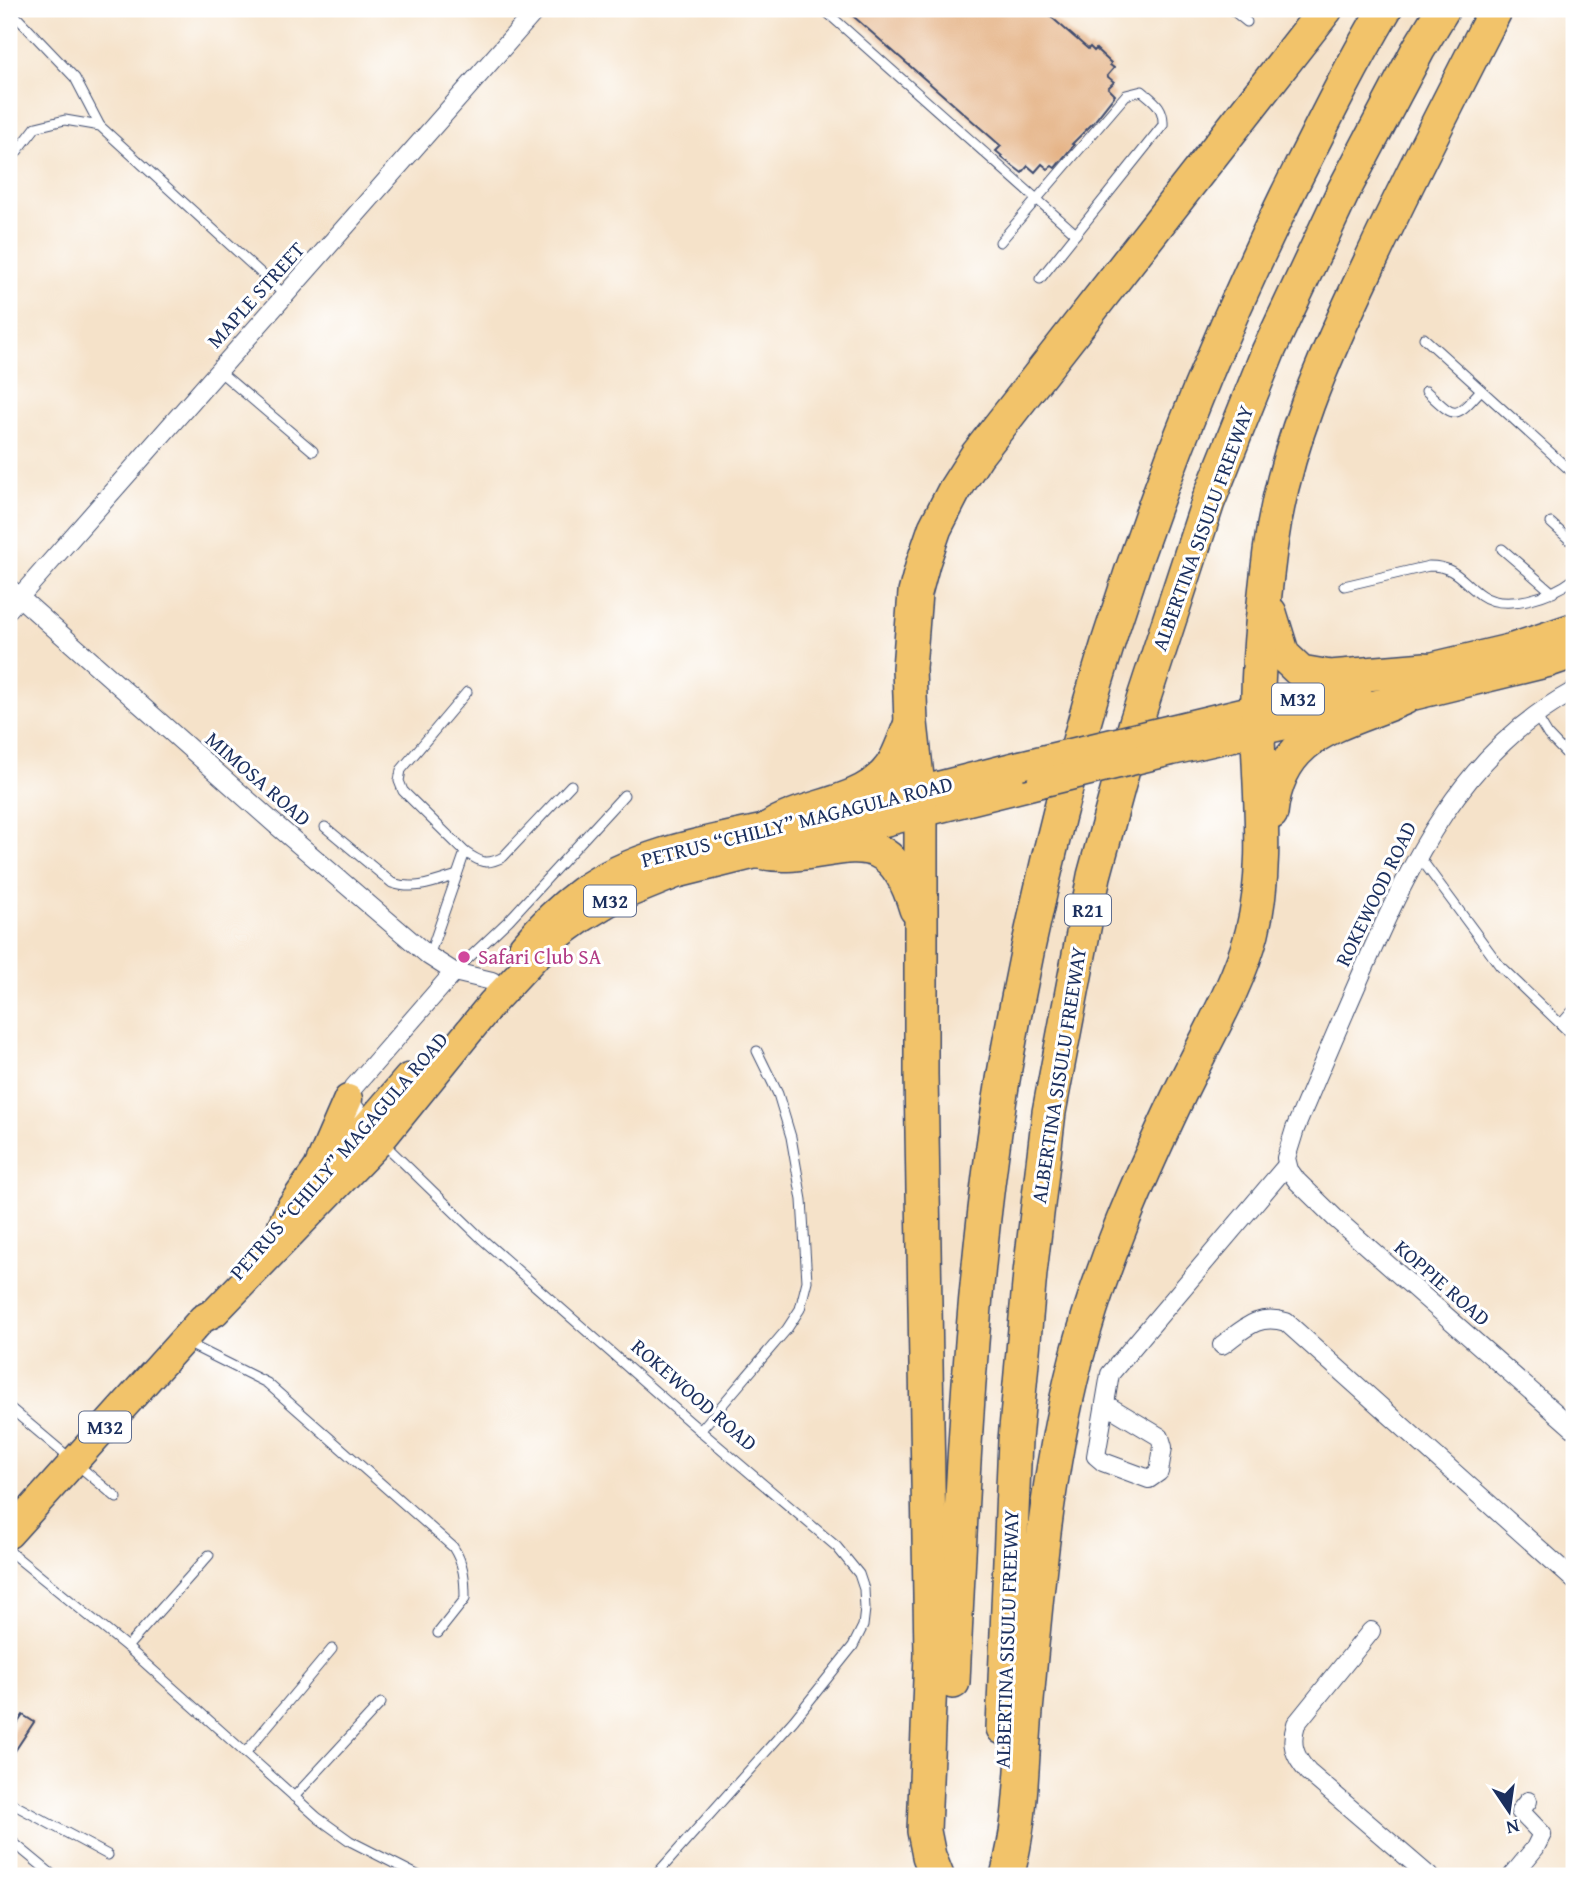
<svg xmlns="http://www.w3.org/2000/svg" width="1583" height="1885" font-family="'Gentium Book Plus',serif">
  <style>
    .building { fill: #e5b487 }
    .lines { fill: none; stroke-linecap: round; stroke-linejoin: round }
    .lane-casing { stroke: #3c4a6e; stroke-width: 11 }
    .street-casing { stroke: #3c4a6e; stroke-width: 20 }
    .primary-casing { stroke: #3c4a6e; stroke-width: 31 }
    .highway-casing { stroke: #3c4a6e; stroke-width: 36 }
    .lane { stroke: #fff; stroke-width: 9 }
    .street { stroke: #fff; stroke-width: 18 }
    .primary { stroke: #f2c36a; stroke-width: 28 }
    .highway { stroke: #f2c36a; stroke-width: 33 }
    .primary-bridge-casing { stroke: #3c4a6e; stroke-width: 31; stroke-linecap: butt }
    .primary-bridge { stroke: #f2c36a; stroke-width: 28 }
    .hotel-dot { fill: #d1479c; stroke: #fff; stroke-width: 2.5 }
    .labels { text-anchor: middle; stroke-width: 6; stroke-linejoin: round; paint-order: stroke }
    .shield { fill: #fff; stroke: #5f6d8e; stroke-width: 2 }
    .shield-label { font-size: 19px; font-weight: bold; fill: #1b2f5e }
    .street-label { font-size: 21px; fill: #1b2f5e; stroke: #fff }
    .hotel-label { font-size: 21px; fill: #b23c85; stroke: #fff; text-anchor: start }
  </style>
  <rect width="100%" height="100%" fill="#fff"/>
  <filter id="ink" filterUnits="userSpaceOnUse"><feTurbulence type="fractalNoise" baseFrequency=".0143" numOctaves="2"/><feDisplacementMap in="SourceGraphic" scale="14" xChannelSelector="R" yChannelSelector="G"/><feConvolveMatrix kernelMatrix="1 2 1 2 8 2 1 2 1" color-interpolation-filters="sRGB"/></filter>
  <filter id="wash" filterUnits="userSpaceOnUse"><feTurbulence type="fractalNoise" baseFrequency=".00686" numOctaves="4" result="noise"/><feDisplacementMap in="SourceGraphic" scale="28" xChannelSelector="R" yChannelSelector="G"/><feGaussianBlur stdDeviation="1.57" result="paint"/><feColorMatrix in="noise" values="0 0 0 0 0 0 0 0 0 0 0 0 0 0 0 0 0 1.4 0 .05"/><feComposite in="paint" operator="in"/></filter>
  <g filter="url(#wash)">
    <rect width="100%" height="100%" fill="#f5e2c9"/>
    <g id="blocks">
      <g class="building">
        <path d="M845,9H1042L1088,49L1090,47L1094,51L1096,49L1111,63L1110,65L1114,68L1107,76L1114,82L1108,88L1115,95L1093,123L1072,144L1074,145L1055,168L1052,166L1048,169L1042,164L1035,172L1028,166L1022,173L1001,157L1002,156L996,151L1001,146Z"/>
        <path d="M23,1715L34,1722L9,1760V1736Z"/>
      </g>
    </g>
  </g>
  <g filter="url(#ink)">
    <use href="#blocks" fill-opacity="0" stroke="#3c4a6e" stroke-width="2"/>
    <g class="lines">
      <g class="lane-casing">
        <g id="lane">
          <path d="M9,9L75,78L100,126"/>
          <path d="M823,9L1076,234"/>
          <path d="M1231,9L1247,22"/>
          <path d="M9,162L36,127L65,120L100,126L286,296"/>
          <path d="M1000,242L1126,95L1142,91C1154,101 1164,107 1163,125L1040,279"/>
          <path d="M1424,338L1574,474"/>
          <path d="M219,371L313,451"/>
          <path d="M1426,391C1456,418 1453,421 1481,390"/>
          <path d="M1551,523L1574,544"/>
          <path d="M1502,549L1553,593"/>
          <path d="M1344,586L1429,566C1456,566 1461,581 1481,595C1505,612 1552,596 1574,579"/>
          <path d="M1536,715L1548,735L1574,762"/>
          <path d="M325,827L392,883C415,891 435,882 457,875"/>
          <path d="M465,852C480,862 486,866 503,857L571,785"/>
          <path d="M1418,855L1500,966L1574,1037"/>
          <path d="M429,956L465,852L403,791L399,781L401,770L467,692"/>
          <path d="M455,971L509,920L624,795"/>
          <path d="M1561,1024L1574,1009"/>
          <path d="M382,1142L482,1239L690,1422L837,1547L859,1574L864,1589L865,1609L863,1626L853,1646L794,1720L655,1876"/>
          <path d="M187,1343L267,1383L453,1547C464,1564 465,1579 465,1599L438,1633"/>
          <path d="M9,1407L117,1498"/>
          <path d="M700,1431L787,1329L800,1309L807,1281L802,1200L791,1137L778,1094L757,1051"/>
          <path d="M9,1551L127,1647L318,1818L350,1841L419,1876"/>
          <path d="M127,1647L209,1555"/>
          <path d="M245,1753L332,1649"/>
          <path d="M294,1797L381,1703"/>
          <path d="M9,1802L108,1855"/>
          <path d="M9,1839L54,1876"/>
        </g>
      </g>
      <g class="street-casing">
        <g id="street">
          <path d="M9,588L276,825L429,956L454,972L492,981"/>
          <path d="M9,609L537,9"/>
          <path d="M1574,691C1463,751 1410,863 1362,973C1339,1025 1317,1077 1295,1129L1286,1158L1289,1170L1297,1181L1336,1219L1574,1429"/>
          <path d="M372,1132L348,1099L353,1088L454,972"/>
          <path d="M1222,1345C1244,1329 1257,1313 1286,1322L1574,1580"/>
          <path d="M1105,1404L1160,1437L1163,1447L1159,1472L1149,1479L1103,1462L1096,1456L1110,1374L1287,1165"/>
          <path d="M1371,1631L1296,1724C1290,1744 1294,1756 1308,1772L1429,1876"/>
          <path d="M1512,1876L1535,1848L1542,1834L1520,1811L1528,1801"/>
        </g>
      </g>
      <g class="primary-casing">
        <g id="primary">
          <path d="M1405,673L1511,648L1574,627"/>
          <path d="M1171,729L1359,684"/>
          <path d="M1172,751L1404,698L1548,663L1574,654"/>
          <path d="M840,811L1020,765"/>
          <path d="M523,947C540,926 559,907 581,891C642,848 720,839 790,823"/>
          <path d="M328,1171L408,1078"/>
          <path d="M282,1225L290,1208L318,1168L348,1099"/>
          <path d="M9,1534L202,1319L215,1312L381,1140L492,1003L535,957L559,935L584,917L612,900L676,874L1041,783"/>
        </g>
      </g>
      <g class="highway-casing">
        <g id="highway">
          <path d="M1270,613L1283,655L1301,672L1330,677L1425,669"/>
          <path d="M1271,813C1280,731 1340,726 1404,698"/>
          <path d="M769,828C810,801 870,807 896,759C902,747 906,735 911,723"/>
          <path d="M759,852C830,867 885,804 916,909"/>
          <path d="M953,1682C963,1460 972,1236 1014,1018C1068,733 1159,456 1287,195C1318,133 1349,69 1385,9"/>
          <path d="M1003,1728L1015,1440L1030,1273L1049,1112L1094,876L1136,722L1208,502L1268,352L1343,192L1418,50L1443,9"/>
          <path d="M937,1876L929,1856L924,1831L931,1654L921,1074V813L911,723L909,668L915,593L923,563L935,528L954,491L977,455L1326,9"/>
          <path d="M1007,1876C1023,1819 1021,1759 1027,1701C1037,1586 1047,1472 1076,1360C1100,1268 1138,1181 1179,1095C1203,1044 1238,987 1252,933C1268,869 1260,803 1258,737C1256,675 1262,613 1270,551C1284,446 1324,358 1369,264C1409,178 1453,93 1496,9"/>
        </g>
      </g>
      <use href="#lane" class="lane"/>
      <use href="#street" class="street"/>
      <use href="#primary" class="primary"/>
      <use href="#highway" class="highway"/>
      <g class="primary-bridge-casing">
        <g id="primary-bridge">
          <path d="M1020,765L1171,729"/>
          <path d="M1041,783L1172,751"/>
        </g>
      </g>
      <use href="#primary-bridge" class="primary-bridge"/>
    </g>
  </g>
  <circle class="hotel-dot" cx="464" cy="957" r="7"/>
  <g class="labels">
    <g class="shield">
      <rect x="1272" y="683.5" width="52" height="31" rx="5"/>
      <rect x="584" y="885.5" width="52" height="31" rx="5"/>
      <rect x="1065" y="894.5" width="46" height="31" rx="5"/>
      <rect x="79" y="1411.5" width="52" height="31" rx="5"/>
    </g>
    <g class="shield-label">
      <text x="1298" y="706">M32</text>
      <text x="610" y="908">M32</text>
      <text x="1088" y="917">R21</text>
      <text x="105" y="1434">M32</text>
    </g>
    <g class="street-label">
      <text transform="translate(256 295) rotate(-48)" y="7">MAPLE STREET</text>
      <text transform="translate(1203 528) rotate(-70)" y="7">ALBERTINA SISULU FREEWAY</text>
      <text transform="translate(258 779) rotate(41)" y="7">MIMOSA ROAD</text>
      <text transform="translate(797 822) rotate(-14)" y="7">PETRUS “CHILLY” MAGAGULA ROAD</text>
      <text transform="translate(1376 894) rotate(-64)" y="7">ROKEWOOD ROAD</text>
      <text transform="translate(1059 1075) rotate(-81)" y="7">ALBERTINA SISULU FREEWAY</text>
      <text transform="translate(339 1156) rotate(-49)" y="7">PETRUS “CHILLY” MAGAGULA ROAD</text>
      <text transform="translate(1442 1283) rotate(41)" y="7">KOPPIE ROAD</text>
      <text transform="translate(694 1395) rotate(41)" y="7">ROKEWOOD ROAD</text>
      <text transform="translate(1007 1639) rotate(-88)" y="7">ALBERTINA SISULU FREEWAY</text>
    </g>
    <g class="hotel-label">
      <text x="478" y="964">Safari Club SA</text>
    </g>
  </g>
  <rect width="1583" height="1885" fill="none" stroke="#fff" stroke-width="35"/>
  <g transform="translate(1509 1811) rotate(167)" stroke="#ffffff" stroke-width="5" paint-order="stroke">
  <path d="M0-5L12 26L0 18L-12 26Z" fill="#1b2f5e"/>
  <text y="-10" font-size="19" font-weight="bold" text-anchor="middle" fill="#1b2f5e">N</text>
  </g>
</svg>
